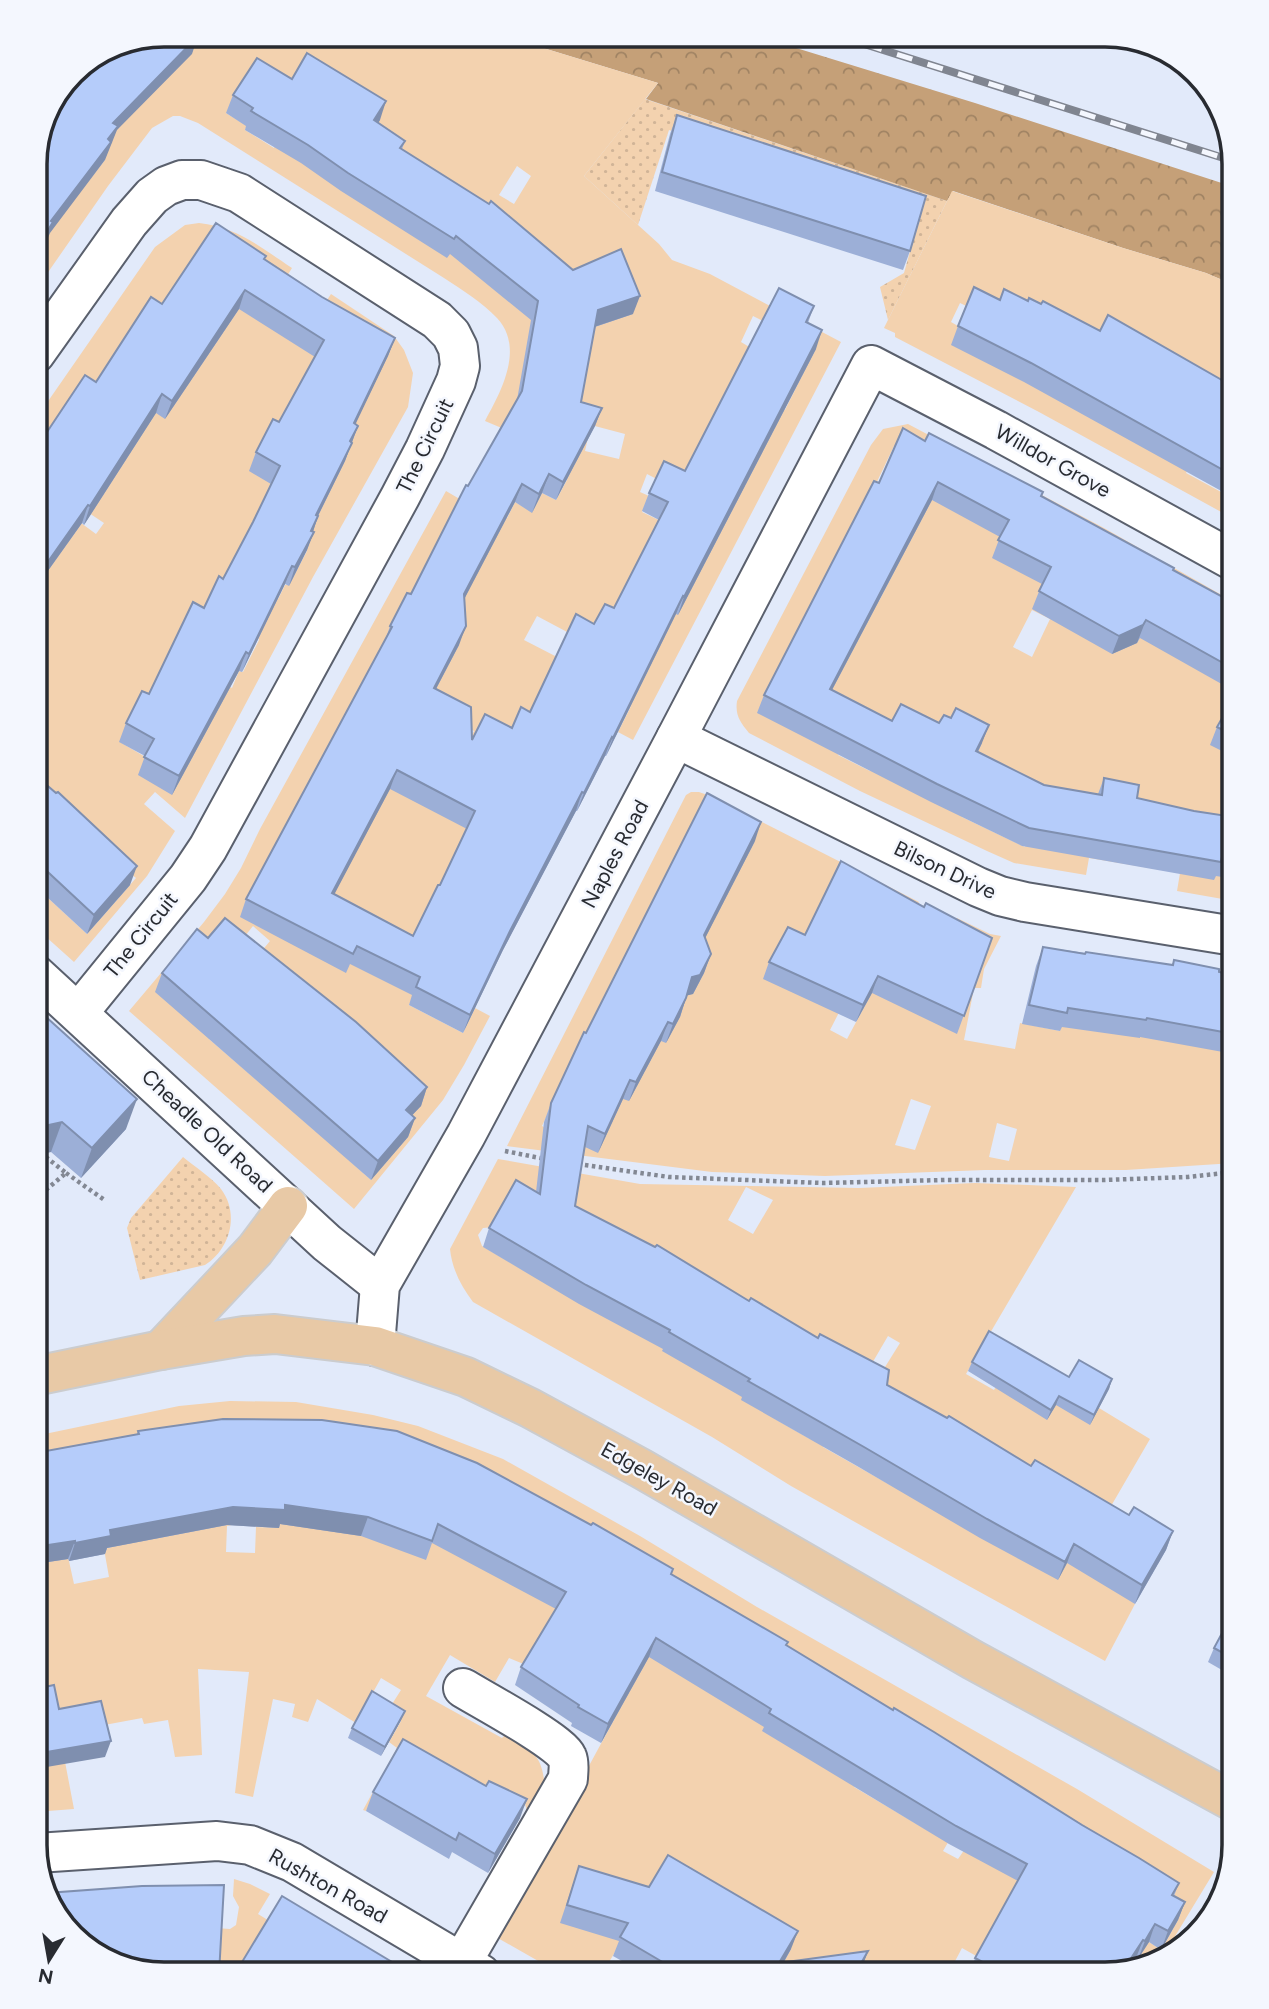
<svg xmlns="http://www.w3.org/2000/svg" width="1269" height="2009" font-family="Figtree,sans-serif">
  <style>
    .grass { fill: url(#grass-dots) }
    .forest { fill: url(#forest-crowns) }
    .garden { fill: #f3d2af; fill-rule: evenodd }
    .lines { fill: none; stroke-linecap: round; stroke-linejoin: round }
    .minor-casing { stroke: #5a606d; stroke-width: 42 }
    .major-casing { stroke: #cbccce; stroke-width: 42 }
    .path { stroke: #838893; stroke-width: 4.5; stroke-dasharray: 3.5 3.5; stroke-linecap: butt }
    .minor { stroke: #fff; stroke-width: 38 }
    .major { stroke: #e8c9a6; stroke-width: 38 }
    .rail-casing { stroke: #808590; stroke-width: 8 }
    .rail { stroke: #f4f7fe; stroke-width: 5; stroke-dasharray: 16; stroke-linecap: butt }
    .wall { fill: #9cafd7; fill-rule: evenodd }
    .shaded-wall { fill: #7f8faf }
    .building { fill: #b5ccfa; stroke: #7f8faf; stroke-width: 2; fill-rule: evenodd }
    .labels { text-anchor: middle; stroke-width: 5; stroke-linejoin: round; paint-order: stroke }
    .street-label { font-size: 21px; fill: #282b31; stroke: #f4f7fe }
    .rim { fill: none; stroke: #282b31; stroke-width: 3.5 }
  </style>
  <defs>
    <pattern id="grass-dots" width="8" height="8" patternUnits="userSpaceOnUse" patternTransform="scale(1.75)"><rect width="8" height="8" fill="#f3d2af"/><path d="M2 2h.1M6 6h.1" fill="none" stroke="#d0b497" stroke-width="1.8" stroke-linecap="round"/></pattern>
    <pattern id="forest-crowns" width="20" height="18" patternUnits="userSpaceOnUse" patternTransform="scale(1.75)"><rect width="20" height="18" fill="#c5a078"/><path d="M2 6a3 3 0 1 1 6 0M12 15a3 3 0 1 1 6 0" fill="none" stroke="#a08363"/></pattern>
  </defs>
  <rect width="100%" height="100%" fill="#e2eafa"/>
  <g class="grass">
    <path d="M645,99L947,201L888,320L880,287L904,273L921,212L669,130L638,225L584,176Z"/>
    <path d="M183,1157C195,1167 211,1177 221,1189C240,1214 230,1249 205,1265L140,1280L127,1228L131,1218Z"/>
  </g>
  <path class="forest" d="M501,35H754L975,103L1234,187V285L1206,273L1123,248L953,191L947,201L646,99L658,83Z"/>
  <g class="garden">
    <path d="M174,35H501L658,83L584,176L659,244L672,260L710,274L772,307L765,322L753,316L741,342L751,348L734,384L785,410L815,349L807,324L841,342L633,740L618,732L631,706L413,996L409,1005L463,1033L475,1008L490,1016L464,1065L443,1100L354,1209L129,1011L204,922L225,894L241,868L260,829L446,491L480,511L507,518L515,502L532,512L542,493L556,500L567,480L504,429L485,421C501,392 525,348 497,318C482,302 462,290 444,278L198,123L180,116H173L152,128L108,186L35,291V258L47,241L44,238L105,160L60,102L73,73ZM285,97L274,148L245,130L247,126L226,113ZM517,166L531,176L514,204L499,195ZM623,263L633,278L607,290ZM780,416L749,478L698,452ZM591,425L625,434L619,459L585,451ZM647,474L678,490L713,546L642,512L649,496L640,492ZM537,616L569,633L557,657L524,640ZM433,709L474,731L463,752ZM253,926L270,941L235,983L237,946ZM247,994L259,1082L209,1039ZM266,1087L352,1089L315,1131ZM420,1106L399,1129L371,1180L321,1135Z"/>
    <path d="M952,191L1123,248L1206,273L1234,285V406L1213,422L1186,473L1234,499V519L1039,412L895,337V333L884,328ZM960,303L993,319L958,326L951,322Z"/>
    <path d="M199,223C239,228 260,247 292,268L260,320L316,317L331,294L394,336L404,350L413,373L408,407L313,577L185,818L155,792L144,804L175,831L147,876L74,962L35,927V886L87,934L136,878L35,800V589L81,523L96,534L104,523L71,501L35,485V420L155,247L185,225ZM307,551L289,585H285L278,599L231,575ZM258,638L259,640L243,672L239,671L232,688L224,684ZM217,712L147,758L120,742Z"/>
    <path d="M908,424L1104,528L1234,602V901L1177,891L1180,873L1089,858L1086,875L1014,863L987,851L860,791L749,733C740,722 735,715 737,701L871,445L883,429ZM894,446L919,459L951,462L914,533L865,507ZM910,540L879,601L830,576ZM1032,610L1050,619L1032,657L1013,647ZM853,723L870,771L838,755ZM962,817L1038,821L1025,847Z"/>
    <path d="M691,792H699L713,797L919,902L908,923L949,935L957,918L990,934L1001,936L984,969L981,988H974L964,1040L1015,1049L1020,1023L1060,1031L1065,1001L1144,1011L1198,969L1234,975C1234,1008 1237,1039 1231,1072L1234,1073V1163L1126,1170H985L825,1176L712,1172L507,1146L686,795ZM851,989L869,998L847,1039L830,1030ZM577,1051L568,1139L542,1126ZM911,1099L931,1106L915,1150L895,1145ZM997,1123L1017,1129L1009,1161L989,1157Z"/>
    <path d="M498,1159L640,1184L859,1188L975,1183L1076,1187L966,1374L994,1390L1014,1357L1056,1405L1099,1408L1150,1439L1089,1544L1135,1604L1105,1661L958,1580L791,1486L712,1437L473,1302C461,1286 452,1269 450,1249ZM746,1187L773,1200L753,1234L728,1220ZM494,1227L533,1276L482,1246L478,1235L483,1228ZM888,1336L900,1343L885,1367L882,1389L892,1486L823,1447ZM844,1379L810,1439L775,1419Z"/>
    <path d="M230,1401L296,1402L373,1415L418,1426L503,1459L640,1536L757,1607L1077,1789L1214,1872L1160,1961L1118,1971L996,1967L962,1948L952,1967L964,1974H777L791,1949L678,1974H626L631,1966L640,1971L648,1957L661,1874L602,1974H561L496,1937L622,1705L509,1658L495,1682L450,1655L426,1696L502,1738L505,1735C533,1751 543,1754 545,1790L527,1811L525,1804L510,1795L396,1758L366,1811L363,1810L397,1748L389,1742L401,1721L387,1712L401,1690L381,1678L356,1723L317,1699L308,1722L292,1717L295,1704L273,1699L253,1797L235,1793L249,1672L198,1669L202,1755L175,1757L168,1720L144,1724L142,1718L99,1726L58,1725L74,1809L35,1812V1564L47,1562L35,1470V1436L179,1406ZM200,1498L204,1529L158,1538ZM232,1525L278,1528L256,1527L255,1553L226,1552L227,1526ZM127,1543L104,1549L109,1577L74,1584L67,1552ZM887,1727L932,1833L854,1787ZM981,1786L967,1846L958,1859L943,1851ZM1178,1920L1161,1950L1149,1942L1110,1934Z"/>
    <path d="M234,1879L250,1884L270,1894L258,1914L271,1922L244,1974H157L216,1928L230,1929L236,1925L239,1907L233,1896Z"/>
  </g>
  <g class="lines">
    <g class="minor-casing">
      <g id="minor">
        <path d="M35,354L129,222L152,196L166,186L182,180H201L239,193L437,320L451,334L458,348L460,366L456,381L425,449L400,497L208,848L188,878L79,1012"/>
        <path d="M676,738L978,887L1000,896L1025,902L1234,936"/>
        <path d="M35,974L327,1243L380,1285"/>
        <path d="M375,1346L380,1285L466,1135L676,738L871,365L996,430L1234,561"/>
        <path d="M37,1853L217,1841L250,1845L292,1862L481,1974"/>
        <path d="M462,1962L568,1779C568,1772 570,1764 567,1757C561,1742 481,1699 463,1688"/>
      </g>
    </g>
    <g class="major-casing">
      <g id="major">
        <path d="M161,1350L255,1250L288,1206"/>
        <path d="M35,1376L161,1350L244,1336L275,1334L375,1346L466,1377L530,1408L642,1469L973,1660L1234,1802"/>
      </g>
    </g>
    <g class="path">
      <path d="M505,1151L545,1159"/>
      <path d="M578,1164L669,1177L822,1183L945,1180H1105L1188,1177L1234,1172"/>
      <path d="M66,1173L106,1201"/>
      <path d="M35,1199L66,1173L42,1154"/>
    </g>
    <use href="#minor" class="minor"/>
    <use href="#major" class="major"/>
    <g class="rail-casing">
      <path id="rail" d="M836,35L1233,161"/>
    </g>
    <use href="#rail" class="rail"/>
  </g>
  <g class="wall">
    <path d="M292,79L380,120L378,123L405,141L402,149L633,314L595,327L581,402L602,408L595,426L556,500L542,493L532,513L515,502L464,599L459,645L436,689L472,740L512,728L530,712L594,624L614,608L659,520L642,511L649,493L685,471L814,306L808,323L816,349L678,615L676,614L606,756H605L577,811H576L503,950L463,1033L409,1005L412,995L350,964L346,973L240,917L246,899L386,638L390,626L411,594L468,486L517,400L531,320L450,254L447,258L341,191L301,163L245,130L246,126L226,113L233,95ZM390,789L467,829L440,885L413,936L334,894Z"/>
    <path d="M677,115L910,251L903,270L655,191L670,134Z"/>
    <path d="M265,259L322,297L395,338L388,356L355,424L358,426L345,461L318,516L307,550L289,586L285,584L242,672L239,671L172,795L138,775L145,756L119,742L126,723L149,694L223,579L253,522L271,484L249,471L256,452L279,422L315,357L239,309L165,419L156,413L84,525L82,523L35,589V450L96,382L162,304Z"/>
    <path d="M1000,300L1028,301L1234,387V498L1024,382L951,345L958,326Z"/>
    <path d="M925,441L1041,496L1173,570L1234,603V691L1140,638L1137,643L1112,654L1032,609L1042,584L992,558L1000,537L932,500L832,690L892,721L939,723L982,743L978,752L1044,785L1098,794L1104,778L1137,798L1194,811L1234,817V879L1216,876L1214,880L1022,846L931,802L757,713L764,695L879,483Z"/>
    <path d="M1234,697V757L1210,745L1217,727Z"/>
    <path d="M35,775L130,885L87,934L35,886Z"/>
    <path d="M755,841L705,938L711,954L704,973L693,994L687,995L680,1017L666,1043L661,1041L629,1101L623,1099L598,1153L585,1147L575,1206L887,1385L1031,1466L1129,1515L1173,1531L1166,1550L1135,1604L1067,1563L1058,1580L980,1538L857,1466L741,1400L742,1397L662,1351L663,1349L579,1304L483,1247L489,1228L536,1192L544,1122L551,1103L586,1033Z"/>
    <path d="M924,907L992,938L957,1034L872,993L856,1022L763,979L769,962L805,935Z"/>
    <path d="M208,938L427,1087L421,1106L412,1115L415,1118L408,1137L371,1180L155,992L162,973Z"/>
    <path d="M1043,947L1172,965L1174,960L1234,975V1054L1140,1037V1038L1062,1027L1060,1031L1022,1024L1036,966Z"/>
    <path d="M35,1007L126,1129L81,1178L51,1152L35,1155Z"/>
    <path d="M1234,1055V1073L1231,1072Z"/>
    <path d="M972,1362L1069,1377L1112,1379L1109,1389L1090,1425L1056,1405L1047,1420L968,1371Z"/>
    <path d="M138,1431L673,1569L671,1575L1179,1883L1174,1896L1185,1902L1178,1920L1161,1950L1149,1942L1138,1959L1136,1958L1130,1968L1104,1974H970L975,1958L1018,1881L949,1844L762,1731L764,1727L649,1657L601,1743L571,1726L572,1723L515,1685L521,1667L556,1609L432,1543L426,1560L361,1536L280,1524L279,1528L227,1525L107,1548L105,1554L69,1561L68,1559L35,1564V1453L137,1434Z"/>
    <path d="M1234,1611V1677L1208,1662L1214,1648Z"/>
    <path d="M401,1720L381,1756L348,1738L352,1728Z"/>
    <path d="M486,1786L520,1818L488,1873L452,1852L449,1859L366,1811L373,1792Z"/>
    <path d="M579,1866L791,1949L784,1962L868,1951L859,1974H645L613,1956L619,1941L560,1923Z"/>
    <path d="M239,1967L412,1974H237Z"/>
  </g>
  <g class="shaded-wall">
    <path d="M198,36L192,54L117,130L105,160L50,233L47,240L35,258V251L51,221L113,123Z"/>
    <path d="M386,101L380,120L368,139L374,120Z"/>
    <path d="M245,290L239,309L165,419L172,401Z"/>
    <path d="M640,296L633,314L591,328L598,310Z"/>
    <path d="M822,330L816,349L678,615L684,597Z"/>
    <path d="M395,338L388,356L347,442L354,423Z"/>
    <path d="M162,394L156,413L84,525L90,506Z"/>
    <path d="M602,408L595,426L556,500L563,482Z"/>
    <path d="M358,426L345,461L313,526L318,516L312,535L304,549L316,515Z"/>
    <path d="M549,474L542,493L532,513L539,494Z"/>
    <path d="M938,482L932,500L823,707L830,689Z"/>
    <path d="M522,484L515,502L457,613L464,594Z"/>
    <path d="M88,505L82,523L35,589L40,573Z"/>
    <path d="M314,532L307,550L289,586L295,567Z"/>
    <path d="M292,566L285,584L242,672L249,654Z"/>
    <path d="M683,596L676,614L606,756L613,738Z"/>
    <path d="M1146,620L1137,643L1112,654L1119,636Z"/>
    <path d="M466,626L459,645L427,706L434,688Z"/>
    <path d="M246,652L239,671L172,795L179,776Z"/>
    <path d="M989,725L982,743L969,769L976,751Z"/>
    <path d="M612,737L605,756L577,811L584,793Z"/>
    <path d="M397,770L390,789L325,912L332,893Z"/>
    <path d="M582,792L576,811L503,950L463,1033L470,1015L510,931Z"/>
    <path d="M761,822L755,841L697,954L704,935Z"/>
    <path d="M137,866L130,885L87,934L94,915Z"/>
    <path d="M711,954L704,973L693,994L685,996L692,977Z"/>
    <path d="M878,976L872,993L856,1022L863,1005Z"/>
    <path d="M686,998L680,1017L666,1043L673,1024Z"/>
    <path d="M668,1022L661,1041L629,1101L636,1082Z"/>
    <path d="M630,1080L623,1099L598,1153L605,1134Z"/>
    <path d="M427,1087L421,1106L399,1129L406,1110Z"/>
    <path d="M137,1099L126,1129L81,1178L92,1148Z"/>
    <path d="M415,1118L408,1137L371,1180L378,1161Z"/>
    <path d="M62,1122L51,1152L35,1155V1128Z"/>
    <path d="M1112,1379L1109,1389L1090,1425L1094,1415Z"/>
    <path d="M1059,1396L1056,1405L1047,1420L1051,1410Z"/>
    <path d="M285,1505L368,1517L361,1536L280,1524L279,1528L227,1525L107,1548L105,1554L69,1561L75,1543L110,1530L233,1507Z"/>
    <path d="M1173,1531L1166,1550L1135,1604L1142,1585Z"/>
    <path d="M75,1541L68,1559L35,1564V1547Z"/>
    <path d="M1074,1544L1067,1563L1058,1580L1065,1562Z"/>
    <path d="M656,1638L649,1657L601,1743L608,1724Z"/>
    <path d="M405,1711L401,1720L381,1756L385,1747Z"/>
    <path d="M111,1741L105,1757L35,1769V1754Z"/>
    <path d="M527,1799L520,1818L488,1873L495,1854Z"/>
    <path d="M1185,1902L1178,1920L1161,1950L1168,1931Z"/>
    <path d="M1155,1924L1149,1942L1138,1959L1145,1941Z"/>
    <path d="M798,1931L791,1949L777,1974L779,1963Z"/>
    <path d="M1143,1940L1136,1958L1130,1968L1124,1969Z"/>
    <path d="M868,1951L861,1970L859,1974H855Z"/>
    <path d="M126,1958L124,1963L112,1959Z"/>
  </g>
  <g class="building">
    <path d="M165,35L198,36L113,123L118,126L108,139L111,142L51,221L53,222L35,251V157L73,73L115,45Z"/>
    <path d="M307,53L386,101L374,120L405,141L400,148L489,204L491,201L573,270L621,249L640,296L598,310L581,402L602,408L563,482L549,474L539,494L522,484L464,594L466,626L434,688L471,707L472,740L485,714L512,728L521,707L530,712L576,614L594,624L605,604L614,608L668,502L649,493L664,461L685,471L779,288L814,306L806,322L822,330L684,597L683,596L613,738L612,737L584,793L582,792L510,931L470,1015L416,987L420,977L357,946L353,954L246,899L392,627L390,626L407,593L411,594L466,485L468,486L522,391L538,301L456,236L454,239L348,173L308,145L251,111L253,108L233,95L257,58L292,79ZM397,770L475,811L440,885H438L413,936L332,893Z"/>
    <path d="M677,115L926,196L910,251L662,172Z"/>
    <path d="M216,223L266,256L264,259L322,297L395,338L354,423L358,426L350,441L352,443L316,515L318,516L311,531L314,532L295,567L292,566L249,654L246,652L179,776L144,757L154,739L126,723L142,691L149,694L193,602L204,608L219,576L223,579L253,522L280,466L256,452L273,419L279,422L324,340L245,290L172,401L162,394L90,506L88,505L40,573L35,569V450L85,375L96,382L151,297L162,304Z"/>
    <path d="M974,287L1000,300L1004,289L1028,301L1029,298L1041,304L1043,301L1100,331L1108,315L1234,387V476L1031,363L958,326Z"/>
    <path d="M903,428L925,441L929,433L1043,492L1041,496L1174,568L1173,570L1234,603V669L1146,620L1143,625L1119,636L1039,591L1051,567L998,540L1009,520L938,482L830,689L892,721L901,704L939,723L944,715L951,718L956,708L989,725L976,751L1044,785L1102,795L1104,778L1139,785L1137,798L1194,811L1234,817V859L1222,857L1221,862L1029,828L937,784L764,695L874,481L879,483Z"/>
    <path d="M1234,697V736L1217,727Z"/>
    <path d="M35,775L56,793L58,792L137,866L94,915L35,860Z"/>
    <path d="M707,793L761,822L704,935L711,954L700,975L692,977L686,998L673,1024L668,1022L636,1082L630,1080L605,1134L588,1126L575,1206L655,1247L657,1245L749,1301L751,1298L818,1338L820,1334L889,1370L887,1385L947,1418L949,1416L1031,1466L1035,1460L1129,1515L1134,1507L1173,1531L1142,1585L1074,1544L1065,1562L987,1519L864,1447L748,1381L750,1379L669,1332L670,1330L586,1285L489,1228L516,1180L540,1194L551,1103L584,1032L586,1033Z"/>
    <path d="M841,861L924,907L926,903L992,938L964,1016L878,976L863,1005L769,962L788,927L805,935Z"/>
    <path d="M225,918L356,1022L427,1087L406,1110L415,1118L378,1161L162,973L197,929L208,938Z"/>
    <path d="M1043,947L1085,954L1086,952L1173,965L1174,960L1219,969V972L1234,975V1034L1147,1018L1146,1020L1068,1008L1067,1013L1029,1005Z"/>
    <path d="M35,1007L137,1099L92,1148L62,1122L35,1128Z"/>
    <path d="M989,1331L1069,1377L1079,1360L1112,1379L1094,1415L1059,1396L1051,1410L972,1362Z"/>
    <path d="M223,1419L322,1420L397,1431L477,1463L591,1525L593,1523L673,1569L671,1574L788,1642L786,1645L893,1710L894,1708L934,1732L1082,1825L1139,1858L1179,1883L1172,1895L1185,1902L1168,1931L1155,1924L1145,1941L1143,1940L1124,1969L1104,1974H1005L975,1958L1027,1864L956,1826L769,1713L771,1709L656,1638L608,1724L578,1707L579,1705L521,1667L566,1592L438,1524L432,1541L368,1517L285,1505V1510L233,1507L110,1530L111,1536L75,1543V1541L35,1547V1453L139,1434L138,1431Z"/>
    <path d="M1234,1611V1659L1214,1648Z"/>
    <path d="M54,1685L59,1709L101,1701L111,1741L35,1754V1689Z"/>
    <path d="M372,1691L405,1711L385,1747L352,1728Z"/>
    <path d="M403,1739L486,1786L489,1781L527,1799L495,1854L459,1833L456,1840L373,1792Z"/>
    <path d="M668,1855L798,1931L779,1963L868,1951L855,1974H683L620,1937L628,1923L567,1905L579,1866L649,1887Z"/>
    <path d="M224,1885L219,1974H157L126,1964V1958L112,1959L93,1952L49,1902L47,1893L142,1886Z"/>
    <path d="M282,1896L412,1974H252L239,1967Z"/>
  </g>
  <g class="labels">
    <g class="street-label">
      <text transform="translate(425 446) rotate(-64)" y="7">The Circuit</text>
      <text transform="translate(1053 461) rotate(29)" y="7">Willdor Grove</text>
      <text transform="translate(615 854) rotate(-62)" y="7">Naples Road</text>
      <text transform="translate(945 870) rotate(25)" y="7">Bilson Drive</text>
      <text transform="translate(141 935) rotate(-51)" y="7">The Circuit</text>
      <text transform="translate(207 1131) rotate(43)" y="7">Cheadle Old Road</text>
      <text transform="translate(659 1479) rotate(29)" y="7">Edgeley Road</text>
      <text transform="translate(328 1886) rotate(29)" y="7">Rushton Road</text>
    </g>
  </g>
  <path d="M0 0H1269V2009H0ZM164 47H1105A117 117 0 0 1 1222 164V1845A117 117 0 0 1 1105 1962H164A117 117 0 0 1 47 1845V164A117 117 0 0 1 164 47Z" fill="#f4f7fe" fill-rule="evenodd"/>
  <path class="rim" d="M164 47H1105A117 117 0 0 1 1222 164V1845A117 117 0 0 1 1105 1962H164A117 117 0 0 1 47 1845V164A117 117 0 0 1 164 47Z"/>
  <g transform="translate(49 1960) rotate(191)" stroke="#f4f7fe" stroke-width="5" paint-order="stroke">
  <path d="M0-5L12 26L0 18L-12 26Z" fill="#282b31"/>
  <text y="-10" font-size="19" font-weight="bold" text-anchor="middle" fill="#282b31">N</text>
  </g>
</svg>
